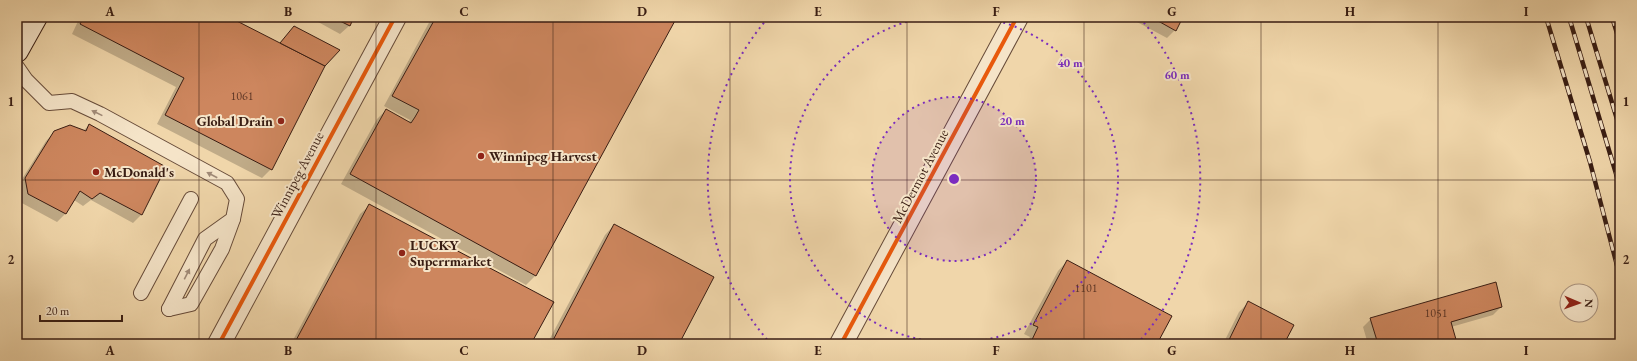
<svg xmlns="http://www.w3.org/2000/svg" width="1637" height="361" font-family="'EB Garamond',serif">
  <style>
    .shadow { fill: #0003 }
    .building { fill: #cd865e; stroke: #391d13 }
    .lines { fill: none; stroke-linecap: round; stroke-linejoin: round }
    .service-casing { stroke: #674b39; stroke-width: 16 }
    .minor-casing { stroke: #674b39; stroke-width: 24 }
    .secondary-casing { stroke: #391d13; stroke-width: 24 }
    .service { stroke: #f5e4c8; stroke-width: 14 }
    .minor { stroke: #f5e4c8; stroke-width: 22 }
    .secondary { stroke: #f5e4c8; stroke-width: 22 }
    .rail-casing { stroke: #391d13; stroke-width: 4.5 }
    .rail { stroke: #f5e4c8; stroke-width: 3; stroke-dasharray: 9; stroke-linecap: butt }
    .cycleway-casing { stroke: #f5e4c8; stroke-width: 6 }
    .cycleway { stroke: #e8590c; stroke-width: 4 }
    .oneway { fill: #a08a77 }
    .grid { fill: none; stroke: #391d13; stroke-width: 1; stroke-opacity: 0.55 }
    .ring { fill: none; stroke: #7b2cbf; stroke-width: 2; stroke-dasharray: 2 4 }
    .poi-dot { fill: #8f2418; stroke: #f5e4c8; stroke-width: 1.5 }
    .labels { text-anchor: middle; stroke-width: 4; stroke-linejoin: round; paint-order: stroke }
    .number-label { font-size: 12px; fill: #5e3726 }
    .poi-label { font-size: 14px; font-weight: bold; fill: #391d13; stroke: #f5e4c8; text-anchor: start }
    .street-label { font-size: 14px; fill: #391d13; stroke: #f5e4c8 }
    .centre { fill: #7b2cbf; stroke: #f5e4c8; stroke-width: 2 }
    .ring-label { font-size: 12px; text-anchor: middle; font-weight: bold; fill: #7b2cbf; stroke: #f5e4c8; stroke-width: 4; stroke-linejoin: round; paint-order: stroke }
    .neatline { fill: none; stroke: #391d13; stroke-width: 1.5 }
    .grid-label { font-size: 13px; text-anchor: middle; font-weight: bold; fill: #391d13 }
  </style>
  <rect width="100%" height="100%" fill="#f0d6aa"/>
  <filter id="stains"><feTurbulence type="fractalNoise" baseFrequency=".005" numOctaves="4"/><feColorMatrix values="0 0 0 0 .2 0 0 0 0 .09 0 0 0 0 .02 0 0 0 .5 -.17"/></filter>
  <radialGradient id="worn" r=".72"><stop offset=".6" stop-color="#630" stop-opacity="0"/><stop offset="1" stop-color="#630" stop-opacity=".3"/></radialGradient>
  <g class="shadow">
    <path d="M80,17H227L279,44L288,34L338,50L323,67L271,169L262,178L157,124L176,87L72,34Z"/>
    <path d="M309,17H353L349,26L340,34Z"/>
    <path d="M432,17H676L535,276L526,285L341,184L377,119L386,110L409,122L410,120L384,106Z"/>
    <path d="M1139,17H1182L1175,30L1167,38L1137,22Z"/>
    <path d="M89,125L164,167L141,215L133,223L91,200L83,206L74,200L66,213L57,222L20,202L17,187L46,141L55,132L83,131Z"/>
    <path d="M370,205L530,344H291L360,214Z"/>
    <path d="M614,225L678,344H547L605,235Z"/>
    <path d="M1067,261L1156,344H1026L1030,337L1024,334L1058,271Z"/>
    <path d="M1248,303L1283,344H1223L1239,312Z"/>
    <path d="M1501,307L1493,315L1451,327L1455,344H1368L1363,327L1371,319Z"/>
  </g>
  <g class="building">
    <path d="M84,17H229L325,66L272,170L165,115L184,78L80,24Z"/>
    <path d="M332,17H354L350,26Z"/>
    <path d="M436,17H677L536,276L350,174L386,109L411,123L415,117L419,110L392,96Z"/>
    <path d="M1151,17H1183L1176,31Z"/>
    <path d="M294,26L340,50L325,66L280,43Z"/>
    <path d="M89,124L166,167L142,215L100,193L92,199L80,191L66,214L28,194L25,178L54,131L70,125L86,131Z"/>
    <path d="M369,204L554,302L531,344H294Z"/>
    <path d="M614,224L714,277L679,344H551Z"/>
    <path d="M1067,260L1172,316L1157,344H1030L1038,327L1033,325Z"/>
    <path d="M1496,282L1502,307L1451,322L1457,343L1378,344L1370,318Z"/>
    <path d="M1248,301L1294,325L1284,344H1227Z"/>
  </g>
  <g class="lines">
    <g class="service-casing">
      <g id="service">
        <path d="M17,67L26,80L49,103L72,101L100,114L227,183L237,199L233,219L205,239L169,309"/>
        <path d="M141,293L191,199"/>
        <path d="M169,309L191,304L222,249L233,219"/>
      </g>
    </g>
    <g class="minor-casing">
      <g id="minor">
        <path d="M219,344L395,17"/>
        <path d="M841,344L1017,17"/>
      </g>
    </g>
    <g class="secondary-casing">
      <path id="secondary" d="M17,51L36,17"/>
    </g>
    <use href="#service" class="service"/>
    <use href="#minor" class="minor"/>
    <use href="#secondary" class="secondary"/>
    <g class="rail-casing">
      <g id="rail">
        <path d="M1546,17L1590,162L1620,277"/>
        <path d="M1569,17L1620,187"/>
        <path d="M1586,17L1620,129"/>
        <path d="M1612,17L1620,43"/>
      </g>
    </g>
    <use href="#rail" class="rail"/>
    <g class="cycleway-casing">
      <g id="cycleway">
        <path d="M219,344L395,17"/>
        <path d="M841,344L1017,17"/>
      </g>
    </g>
    <use href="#cycleway" class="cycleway"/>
  </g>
  <defs><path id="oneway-solid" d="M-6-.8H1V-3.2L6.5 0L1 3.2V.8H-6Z"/></defs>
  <g class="oneway">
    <use href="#oneway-solid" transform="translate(97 113) rotate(-154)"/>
    <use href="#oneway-solid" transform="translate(212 175) rotate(-152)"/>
    <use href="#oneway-solid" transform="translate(187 274) rotate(-63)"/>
  </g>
  <path class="grid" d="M199,17V344M376,17V344M553,17V344M730,17V344M907,17V344M1084,17V344M1261,17V344M1438,17V344M17,180H1620"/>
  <circle cx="954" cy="179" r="82" fill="#7b2cbf" fill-opacity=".12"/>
  <g class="ring">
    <circle cx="954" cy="179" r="82"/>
    <path d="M980 17A164 164 0 1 1 928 17"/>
    <path d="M771 344A246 246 0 0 1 768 18M1140 18A246 246 0 0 1 1137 344"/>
  </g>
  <g class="poi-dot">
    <circle cx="281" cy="121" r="4"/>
    <circle cx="481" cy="156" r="4"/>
    <circle cx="96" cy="172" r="4"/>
    <circle cx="402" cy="253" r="4"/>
  </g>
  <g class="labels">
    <g class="number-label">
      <text x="242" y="100">1061</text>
      <text x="1086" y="292">1101</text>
      <text x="1436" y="317">1051</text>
    </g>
    <g class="poi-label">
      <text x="273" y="126" text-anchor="end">Global Drain</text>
      <text x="489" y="161">Winnipeg Harvest</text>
      <text x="104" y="177">McDonald's</text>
      <text x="410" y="250">LUCKY<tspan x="410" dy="16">Superrmarket</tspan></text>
    </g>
    <g class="street-label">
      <text transform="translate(297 175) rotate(-62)" y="5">Winnipeg Avenue</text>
      <text transform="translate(920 176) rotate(-62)" y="5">McDermot Avenue</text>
    </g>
  </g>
  <circle cx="954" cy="179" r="6" class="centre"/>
  <g class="ring-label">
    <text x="1070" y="67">40 m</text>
    <text x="1177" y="79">60 m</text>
    <text x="1012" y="125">20 m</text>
  </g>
  <rect width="1637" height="361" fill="none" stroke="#f0d6aa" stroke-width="44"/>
  <g transform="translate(1579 303) rotate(92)"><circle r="19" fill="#f5e4c8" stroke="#aa9480"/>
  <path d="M0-3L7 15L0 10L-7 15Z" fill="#8f2418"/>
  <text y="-6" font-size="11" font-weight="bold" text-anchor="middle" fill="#391d13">N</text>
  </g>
  <path d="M40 315v6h82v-6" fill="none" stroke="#391d13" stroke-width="2"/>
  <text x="46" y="315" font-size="12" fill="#391d13" stroke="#f5e4c8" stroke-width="3" paint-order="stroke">20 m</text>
  <rect x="22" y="22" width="1593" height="317" class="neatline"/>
  <g class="grid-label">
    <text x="110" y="16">A</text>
    <text x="288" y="16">B</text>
    <text x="464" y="16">C</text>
    <text x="642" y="16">D</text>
    <text x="818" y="16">E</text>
    <text x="996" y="16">F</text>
    <text x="1172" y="16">G</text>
    <text x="1350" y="16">H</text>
    <text x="1526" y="16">I</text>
    <text x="11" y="106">1</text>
    <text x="1626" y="106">1</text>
    <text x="11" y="264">2</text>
    <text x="1626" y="264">2</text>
    <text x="110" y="355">A</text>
    <text x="288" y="355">B</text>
    <text x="464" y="355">C</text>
    <text x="642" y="355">D</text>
    <text x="818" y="355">E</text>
    <text x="996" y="355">F</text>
    <text x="1172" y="355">G</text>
    <text x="1350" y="355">H</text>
    <text x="1526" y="355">I</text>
  </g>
  <rect width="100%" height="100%" filter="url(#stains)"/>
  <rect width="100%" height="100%" fill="url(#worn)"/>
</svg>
